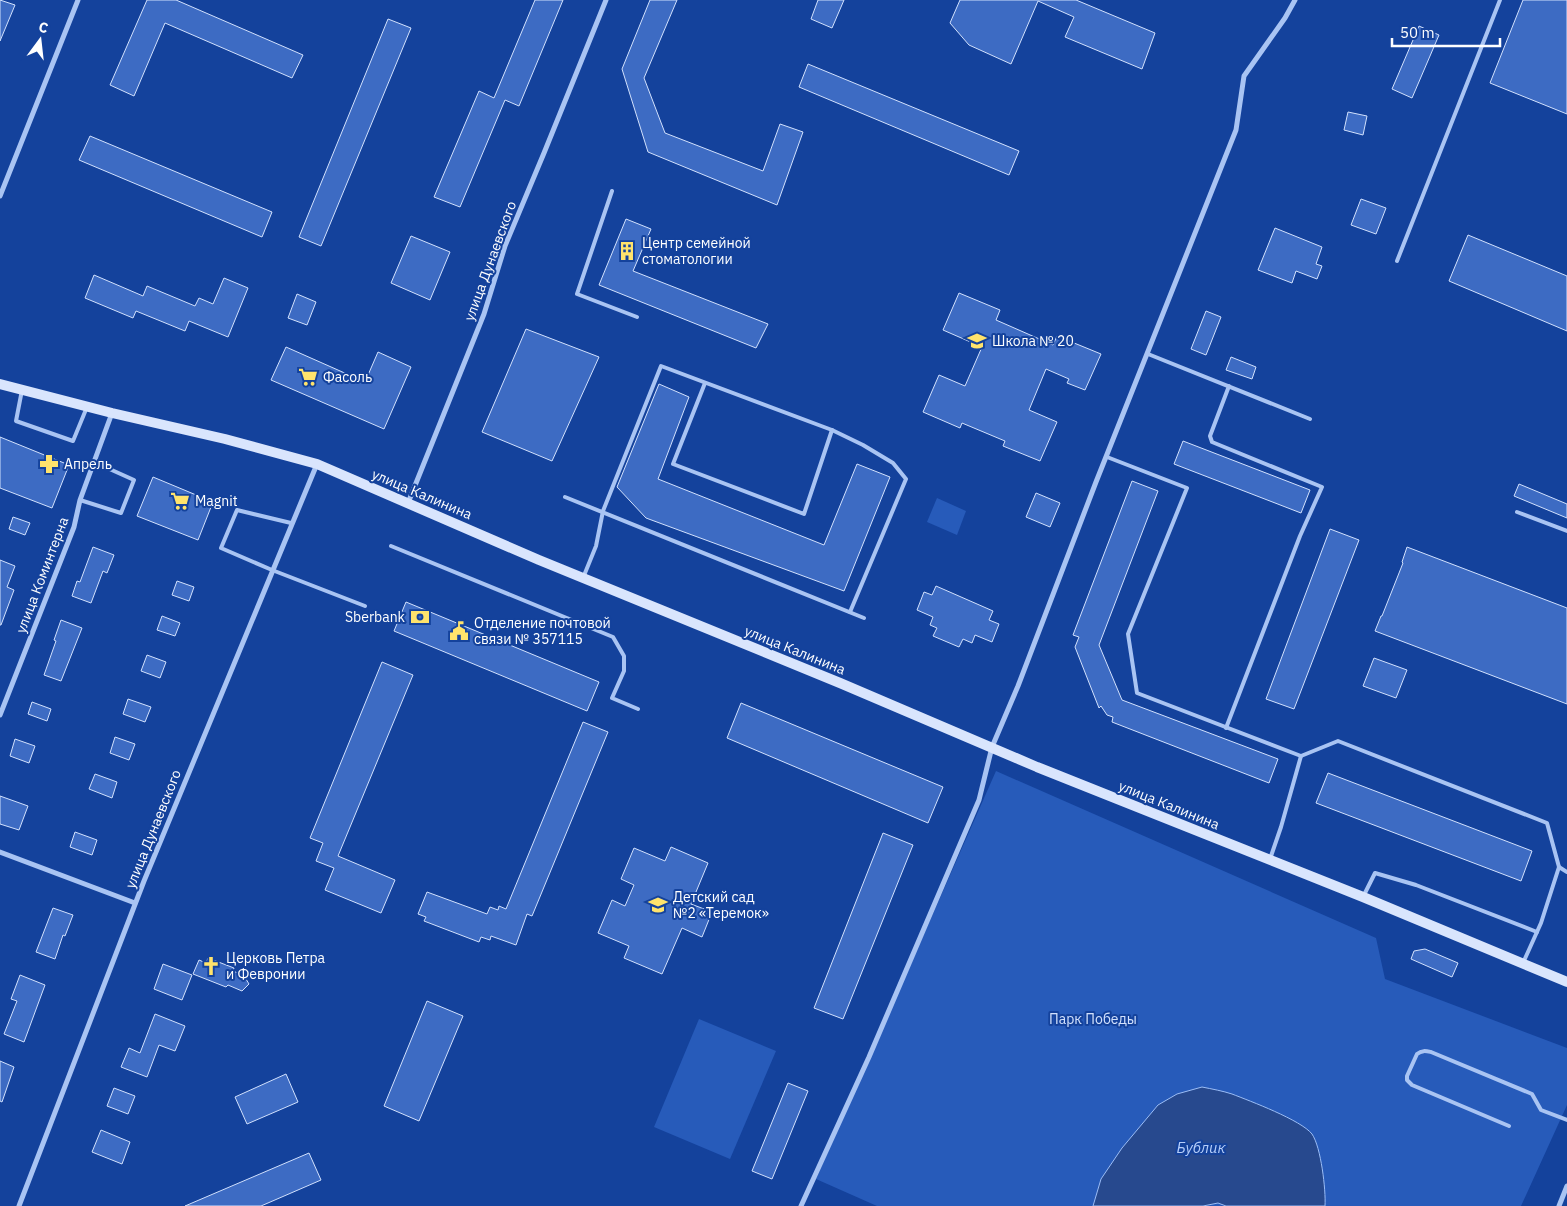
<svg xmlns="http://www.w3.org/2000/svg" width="1567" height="1206" font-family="'IBM Plex Sans',sans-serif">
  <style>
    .green { fill: #275bba }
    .water { fill: #27498e; stroke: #9bbdf6 }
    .building { fill: #3d6bc3; stroke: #d2e1fd }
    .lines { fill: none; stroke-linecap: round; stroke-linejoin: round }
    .lane { stroke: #a9c4f3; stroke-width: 4 }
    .street { stroke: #a9c4f3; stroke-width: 5 }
    .secondary { stroke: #d9e5fd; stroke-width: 10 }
    .labels { text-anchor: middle; stroke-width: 4; stroke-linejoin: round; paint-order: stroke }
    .poi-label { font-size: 14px; fill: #fff; stroke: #14429c; text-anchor: start }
    .street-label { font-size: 14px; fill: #fff; stroke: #14429c }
    .park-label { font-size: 14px; fill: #d2e1fd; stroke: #14429c }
    .water-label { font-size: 15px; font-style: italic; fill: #b6cefa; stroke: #14429c }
  </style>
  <rect width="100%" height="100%" fill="#14429c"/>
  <g class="green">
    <path d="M937,498L966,511L957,535L927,522Z"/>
    <path d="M996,771L1376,938L1385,979L1567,1048V1105L1521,1206H877L816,1179Z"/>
    <path d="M699,1019L776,1051L730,1159L654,1127Z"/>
  </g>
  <path class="water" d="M1202,1087C1212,1089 1223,1091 1232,1094C1250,1101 1301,1120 1312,1134C1321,1147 1326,1190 1325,1206H1226L1218,1203L1203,1206H1093L1101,1179L1122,1148L1158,1105L1177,1094Z"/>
  <g class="building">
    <path d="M0,0L15,5L0,41Z"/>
    <path d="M147,0H176L303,55L292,78L165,23L134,96L110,85Z"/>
    <path d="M535,0H563L519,106L505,100L460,207L434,197L479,91L494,98Z"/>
    <path d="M650,0H677L644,78L665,133L763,171L780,124L803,132L777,205L648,152L622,69Z"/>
    <path d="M818,0H844L832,28L811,19Z"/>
    <path d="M960,0H1076L1155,33L1142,69L1065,37L1074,17L1038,1L1011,64L969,45L950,23Z"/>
    <path d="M1523,0H1567V114L1490,83Z"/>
    <path d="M388,19L411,28L321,246L299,237Z"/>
    <path d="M1419,26L1439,35L1412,98L1392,89Z"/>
    <path d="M808,64L1019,151L1009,175L799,87Z"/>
    <path d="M1348,112L1367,116L1363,135L1344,130Z"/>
    <path d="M90,136L272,212L262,237L79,160Z"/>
    <path d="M1361,199L1386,208L1376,234L1351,225Z"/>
    <path d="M626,219L651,229L633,271L768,324L756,348L599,285Z"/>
    <path d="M1275,228L1322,247L1316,264L1322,266L1317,279L1296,271L1292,283L1258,270Z"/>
    <path d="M1468,235L1567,276V331L1449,281Z"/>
    <path d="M411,236L450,252L430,300L391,283Z"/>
    <path d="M94,275L143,296L147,286L195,306L199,298L213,304L224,278L248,288L228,337L189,321L185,331L136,311L133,318L85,298Z"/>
    <path d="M959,293L1000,310L996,320L1053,345L1057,336L1101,354L1085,390L1067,383L1069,379L1046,369L1029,410L1057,422L1040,461L1003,446L1005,441L962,423L960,428L923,412L939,375L965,386L982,347L943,330Z"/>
    <path d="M297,294L316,302L307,325L288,318Z"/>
    <path d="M1206,311L1221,317L1206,355L1191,349Z"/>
    <path d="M526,329L599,357L552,461L482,432Z"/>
    <path d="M286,347L365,382L378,352L411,367L384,429L271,380Z"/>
    <path d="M1231,357L1256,367L1252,379L1226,370Z"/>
    <path d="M659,384L689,397L658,479L824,545L857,464L890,477L844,591L646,518L617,487Z"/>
    <path d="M0,437L69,465L52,508L0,488Z"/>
    <path d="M1183,441L1310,490L1301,513L1174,464Z"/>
    <path d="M153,477L213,502L198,540L137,516Z"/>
    <path d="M1132,481L1158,491L1099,645L1122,700L1278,759L1269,783L1112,722L1113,717L1107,715L1101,706L1099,708L1075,647L1079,637L1073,635Z"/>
    <path d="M1519,484L1567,504V518L1514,496Z"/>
    <path d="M1036,493L1060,503L1050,527L1026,517Z"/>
    <path d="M13,517L30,523L25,535L9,529Z"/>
    <path d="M1330,529L1359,540L1294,709L1266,699Z"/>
    <path d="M93,547L114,555L107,573L103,571L91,603L72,596L77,581L80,582Z"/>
    <path d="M1407,547L1567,608V704L1375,631L1381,616H1382L1403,563L1402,562Z"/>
    <path d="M0,560L15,566L7,587L14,590L1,625H0Z"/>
    <path d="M177,581L194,587L189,601L172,595Z"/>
    <path d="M936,586L993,611L989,620L999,624L992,642L975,635L972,643L963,639L959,647L933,636L937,628L930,625L933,617L917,610L924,592L932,595Z"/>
    <path d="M406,602L599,682L587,711L394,631Z"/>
    <path d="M162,616L180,623L175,636L157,630Z"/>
    <path d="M61,620L82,628L61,681L44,675L56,641L54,640Z"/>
    <path d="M147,655L166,662L160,678L141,671Z"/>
    <path d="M1374,658L1407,670L1396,698L1363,686Z"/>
    <path d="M382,662L413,675L338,856L395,880L381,913L325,890L334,868L316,861L323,843L310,838Z"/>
    <path d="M128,699L151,707L145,722L123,714Z"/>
    <path d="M32,702L51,709L47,721L28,714Z"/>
    <path d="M741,703L943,787L928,823L727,738Z"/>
    <path d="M583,722L608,732L532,916L527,914L516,945L491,936L490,940L481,937L479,942L424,921L426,917L418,914L427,892L487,914L490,907L498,910L499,906L506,909Z"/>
    <path d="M115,737L135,744L129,760L110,753Z"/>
    <path d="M15,739L35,746L29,763L10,756Z"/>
    <path d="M1328,773L1532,851L1521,881L1316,803Z"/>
    <path d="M95,774L117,782L112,798L89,789Z"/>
    <path d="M0,796L28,806L19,830L0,824Z"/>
    <path d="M75,832L97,840L92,855L70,847Z"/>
    <path d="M883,833L913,845L843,1019L814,1008Z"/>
    <path d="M671,847L708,863L691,904L712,912L702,937L682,928L662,974L624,958L629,946L598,933L612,900L625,906L634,885L621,879L634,848L665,861Z"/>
    <path d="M53,908L73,915L65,936L63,935L55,959L36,952Z"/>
    <path d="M1425,949L1458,963L1452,977L1411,959L1414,951Z"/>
    <path d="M208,958L234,968L233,971L247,977L246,979L249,984L242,991L228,985L226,987L193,974L199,960L206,963Z"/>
    <path d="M163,964L192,975L182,1000L154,989Z"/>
    <path d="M20,975L45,985L24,1042L4,1034L17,1001L11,999Z"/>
    <path d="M427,1001L463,1016L419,1121L384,1106Z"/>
    <path d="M155,1014L185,1026L175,1051L159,1045L147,1077L121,1067L129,1048L140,1053Z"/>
    <path d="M0,1061L14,1067L2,1102L0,1101Z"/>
    <path d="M286,1074L298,1102L247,1124L235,1097Z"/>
    <path d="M788,1083L808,1091L772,1179L752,1171Z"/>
    <path d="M114,1088L135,1096L128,1114L107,1106Z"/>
    <path d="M101,1130L130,1142L122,1164L92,1152Z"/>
    <path d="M309,1153L321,1180L261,1206H185Z"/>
  </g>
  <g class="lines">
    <g class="lane">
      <path d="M612,191L577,294L637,317"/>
      <path d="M1397,261L1500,0"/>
      <path d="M1148,354L1310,419"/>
      <path d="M705,383L673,464L804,514L832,430"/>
      <path d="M22,390L16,421L73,441L87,407"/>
      <path d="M1107,457L1187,488L1128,634L1137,693L1301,756L1338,741L1547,823L1559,867L1567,872"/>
      <path d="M565,497L864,618"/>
      <path d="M80,500L121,513L134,480L94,462"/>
      <path d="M1517,512L1567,531"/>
      <path d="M291,523L237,510L221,548L272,570L365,606"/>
      <path d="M391,546L613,637L624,656V671L612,698L638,709"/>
      <path d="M583,578L596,546L603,511L661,366L832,430L863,445L893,463L906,479L850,612"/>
      <path d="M1226,728L1300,536L1322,487L1212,442L1210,436L1229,386"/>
      <path d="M1270,859L1281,827L1301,756"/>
      <path d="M1363,897L1375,873L1416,885L1537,932"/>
      <path d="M1523,963L1541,923L1559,867"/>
      <path d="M1509,1126L1412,1085L1407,1080V1076L1417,1054C1422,1050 1426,1051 1431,1052L1532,1094L1541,1110L1567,1120"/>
    </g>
    <g class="street">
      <path d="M0,196L78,0"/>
      <path d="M408,503L484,314L505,246L544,153L606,0"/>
      <path d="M0,715L74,527L80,500L112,413"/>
      <path d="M0,852L135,903"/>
      <path d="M19,1206L144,881L317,464"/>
      <path d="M801,1206L869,1057L979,800L992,747L1018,686L1096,482L1236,130L1244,76L1285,18L1295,0"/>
      <path d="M1559,1206L1567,1186"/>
    </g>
    <path class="secondary" d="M0,384L112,413L225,439L317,464L539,560L840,683L1037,767L1363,897L1567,982"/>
  </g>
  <defs>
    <g id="building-bare" transform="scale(1.5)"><path d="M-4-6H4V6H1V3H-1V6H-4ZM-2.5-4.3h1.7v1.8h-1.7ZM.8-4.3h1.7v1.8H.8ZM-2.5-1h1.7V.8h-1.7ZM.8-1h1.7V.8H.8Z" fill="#ffe36c" stroke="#14429c" stroke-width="2.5" paint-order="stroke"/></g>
    <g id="school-bare" transform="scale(1.5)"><path d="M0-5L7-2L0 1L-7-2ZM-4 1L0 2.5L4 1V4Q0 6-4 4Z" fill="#ffe36c" stroke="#14429c" stroke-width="2.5" paint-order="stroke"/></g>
    <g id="supermarket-bare" transform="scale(1.5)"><path d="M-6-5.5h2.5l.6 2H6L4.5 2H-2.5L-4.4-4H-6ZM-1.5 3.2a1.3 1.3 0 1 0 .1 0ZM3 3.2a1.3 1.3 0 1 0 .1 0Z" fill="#ffe36c" stroke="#14429c" stroke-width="2.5" paint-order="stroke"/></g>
    <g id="pharmacy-bare" transform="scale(1.5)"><path d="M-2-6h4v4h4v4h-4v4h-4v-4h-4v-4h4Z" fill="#ffe36c" stroke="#14429c" stroke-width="2.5" paint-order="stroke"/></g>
    <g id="bank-bare" transform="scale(1.5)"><path d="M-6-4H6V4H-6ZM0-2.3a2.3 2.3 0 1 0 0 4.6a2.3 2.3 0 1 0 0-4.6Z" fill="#ffe36c" stroke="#14429c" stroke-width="2.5" paint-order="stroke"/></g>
    <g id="civic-bare" transform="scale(1.5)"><path d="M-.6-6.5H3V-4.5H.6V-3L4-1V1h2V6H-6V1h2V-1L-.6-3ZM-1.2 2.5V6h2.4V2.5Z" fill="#ffe36c" stroke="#14429c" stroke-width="2.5" paint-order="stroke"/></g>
    <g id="church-bare" transform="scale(1.5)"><path d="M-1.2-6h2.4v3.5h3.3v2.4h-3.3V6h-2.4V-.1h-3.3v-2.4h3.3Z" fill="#ffe36c" stroke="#14429c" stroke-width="2.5" paint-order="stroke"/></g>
  </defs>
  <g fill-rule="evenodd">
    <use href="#building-bare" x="627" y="251"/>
    <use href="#school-bare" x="977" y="341"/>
    <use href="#supermarket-bare" x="308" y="377"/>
    <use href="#pharmacy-bare" x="49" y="464"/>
    <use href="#supermarket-bare" x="180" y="501"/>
    <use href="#bank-bare" x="420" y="617"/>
    <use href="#civic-bare" x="459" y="631"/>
    <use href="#school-bare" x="658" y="905"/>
    <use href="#church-bare" x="211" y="966"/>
  </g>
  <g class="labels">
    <g class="poi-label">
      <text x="642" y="248">Центр cемейной<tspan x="642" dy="16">cтоматологии</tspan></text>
      <text x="992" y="346">Школа № 20</text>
      <text x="323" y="382">Фасоль</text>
      <text x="64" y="469">Апрель</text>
      <text x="195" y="506">Magnit</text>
      <text x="405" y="622" text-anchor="end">Sberbank</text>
      <text x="474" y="628">Отделение почтовой<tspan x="474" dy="16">связи № 357115</tspan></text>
      <text x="673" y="902">Детский сад<tspan x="673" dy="16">№2 «Теремок»</tspan></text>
      <text x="226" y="963">Церковь Петра<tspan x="226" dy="16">и Февронии</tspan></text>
    </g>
    <g class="street-label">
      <text transform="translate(490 261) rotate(-70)" y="5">улица Дунаевского</text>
      <text transform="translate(422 494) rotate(23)" y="5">улица Калинина</text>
      <text transform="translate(42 575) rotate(-69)" y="5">улица Коминтерна</text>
      <text transform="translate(795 650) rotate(22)" y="5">улица Калинина</text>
      <text transform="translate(1169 805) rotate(22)" y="5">улица Калинина</text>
      <text transform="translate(153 829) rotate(-68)" y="5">улица Дунаевского</text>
    </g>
    <g class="park-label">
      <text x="1093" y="1024">Парк Победы</text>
    </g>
    <g class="water-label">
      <text x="1201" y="1153">Бублик</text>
    </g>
  </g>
  <g transform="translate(40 40) rotate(15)" stroke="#14429c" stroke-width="4" paint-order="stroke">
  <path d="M0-4L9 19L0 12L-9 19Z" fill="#ffffff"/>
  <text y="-8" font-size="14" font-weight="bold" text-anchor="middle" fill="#ffffff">С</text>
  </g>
  <path d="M1392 38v8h108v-8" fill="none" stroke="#ffffff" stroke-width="2.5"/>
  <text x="1400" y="38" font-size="15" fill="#ffffff" stroke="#14429c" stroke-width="4" paint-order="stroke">50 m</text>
</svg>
